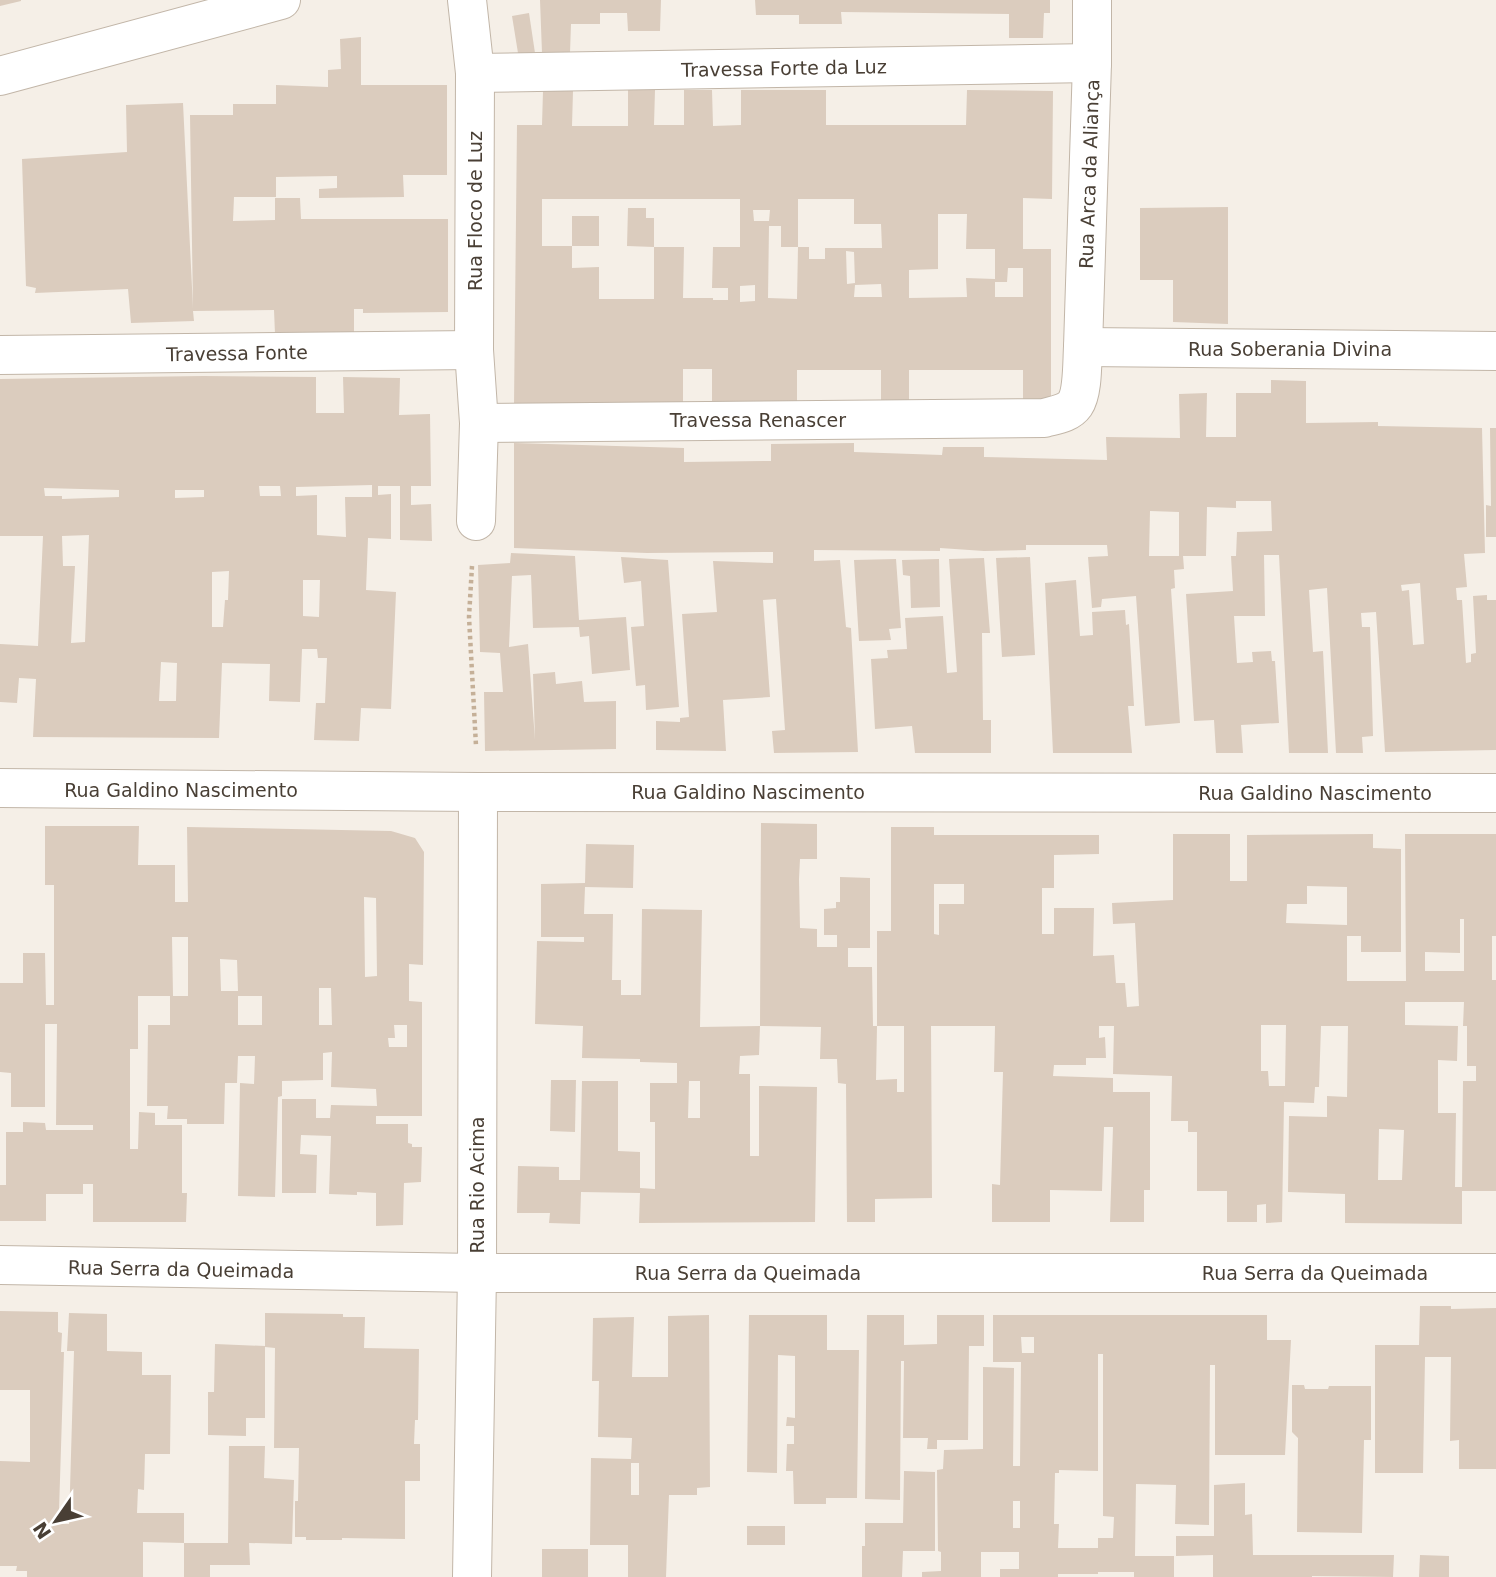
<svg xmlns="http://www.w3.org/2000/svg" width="1496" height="1577" font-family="'DejaVu Sans',sans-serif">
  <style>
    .building { fill: #dbccbe; fill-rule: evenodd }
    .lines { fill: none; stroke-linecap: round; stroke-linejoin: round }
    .street-casing { stroke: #c2b6a8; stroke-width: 40 }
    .path { stroke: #c5b098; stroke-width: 4.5; stroke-dasharray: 3.5 3.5; stroke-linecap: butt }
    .street { stroke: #fff; stroke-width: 38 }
    .labels { text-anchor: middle; stroke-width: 6; stroke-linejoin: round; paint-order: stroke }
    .street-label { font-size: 19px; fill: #493f35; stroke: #fff }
  </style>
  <rect width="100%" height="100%" fill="#f5efe7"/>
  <g class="building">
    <path d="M0,0H21V1L0,6Z"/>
    <path d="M540,0H661L660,31H628L627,13H600V24H571L570,53H542Z"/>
    <path d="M755,0H1050V13H1044L1043,38H1009V14L841,12L842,24H799V15H756Z"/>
    <path d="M529,13L535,53H518L512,16Z"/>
    <path d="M361,37V85H447V175H403L404,197L319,198V189L337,188V176L276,177V197H234L233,221L275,220V198H300L301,219H448V312L363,313V309H354V332L275,334L274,310L193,311L194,321L131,323L128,289L35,293L36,288L26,286L22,159L127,152L126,105L183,103L193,308L190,115H233V104H276V85L328,87V70L341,69L340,39Z"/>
    <path d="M628,90H655L654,125H684V90H712L713,126L741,125V90H826V125H966L967,90L1053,91L1052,199L1023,198V249H1051V407H1023V370H909V407L881,406V370H797V406H712V369H683V406L514,405L517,125H542L543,91H573L572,126H628ZM542,199H740V247H713L712,288H728V300H713V298H683L684,247H654V299H599V267L572,268V246H542ZM798,199H854V224H881L882,248H825V259H809V247H798L797,299L768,298L769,226H781V247H798ZM753,210H770L769,221H754ZM938,214H967L966,249H995V279L966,278L967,297L909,298V270L938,269ZM846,251L854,252L855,283L847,284ZM1008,268H1023V297H995V282H1007ZM881,284L882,297H854L855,285ZM755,285V301L740,302V286Z"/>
    <path d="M1228,207V324L1173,322V280H1140V208Z"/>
    <path d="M628,208H646V218H654V247L627,246Z"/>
    <rect x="572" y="216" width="27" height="30"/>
    <path d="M203,376L316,377V413H344L343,377L400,378L399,415L430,414L431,486H411V505L431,504L432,541L400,540V486H378V495L391,494V539L368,538L366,590L396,592L391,709L361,708L359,741L314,740L316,703H325L327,658H318L317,649H302L300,702L269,701L270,664L222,663L219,738L33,737L36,679L19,678L17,703L0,702V644L38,646L43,536H0V379ZM372,485V497H345L346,537L317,535V495L296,496V487ZM259,486H280L281,496H260ZM44,488L119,490V497L62,499V496H45ZM175,490H204V497L175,498ZM89,535L85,642L71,643L75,566H63L62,536ZM229,571L228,600H225L223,627H212V572ZM303,580H320L319,617L303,616ZM161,662L177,663L176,701H159Z"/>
    <path d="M1271,380L1306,381V423L1378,422V426L1482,428L1485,553L1464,554L1467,587L1456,588L1457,600H1462L1466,663L1471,662V654L1476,653L1473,596L1487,595V600H1496V750L1385,752L1376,612L1361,613L1362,627H1370L1373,736L1362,737L1363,753H1336L1327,588L1309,590L1313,652L1323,651L1328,753H1289L1279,555H1264L1265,616H1234L1237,663L1253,662L1252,652L1271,651L1272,661H1275L1279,723L1241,725L1243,753H1216L1214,720L1194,721L1186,594L1233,591L1231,556H1236L1237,532L1272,531L1271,501H1236V508L1207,507L1206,556H1183L1184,569L1174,570L1175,588L1171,589L1180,723L1145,726L1136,596L1102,599L1101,607L1092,608L1088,557L1108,556L1107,545H1026V550L984,551L940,548V551L814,550V561L840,560L846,627L851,628L858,752L774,753L772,731L785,730L776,599L763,600L770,697L723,700L726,751L656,750V721L680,722V718L689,717L682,614L717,612L713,561L773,563V552L647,553L514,548V443L684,448V462L771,461V444L854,443V452L942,455L943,447H984V457L1107,460L1106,437L1180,438L1179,394L1207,393L1206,437H1236V393H1271ZM1150,511L1179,512V556H1149ZM1420,583L1424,644L1413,645L1409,590L1402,591L1401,585Z"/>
    <path d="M1490,428H1496V537H1486V505L1491,506Z"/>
    <path d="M511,553L575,556L579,620L626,617L630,670L592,674L589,636L580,637L579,627L533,628L531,575L512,576L509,647L528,644L535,740L533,674L555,672L556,684L582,681L584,702L616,701V749L485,751L484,692H503L500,653L480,652L478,565L510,563Z"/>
    <path d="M621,557L668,560L679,707L646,710L645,685L636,686L631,627L644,626L641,581L624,583Z"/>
    <path d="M1030,557L1035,655L1002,657L996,558Z"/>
    <path d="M984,558L990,633H982L983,720H991V753H915L912,726L875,729L871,659L888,658L887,650L907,649L905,618L943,616L947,673L957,672L949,559Z"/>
    <path d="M896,559L901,628L889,629L891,640L859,641L854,560Z"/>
    <path d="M939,559L940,607L911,608L910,576L903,575L902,560Z"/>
    <path d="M1076,580L1080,636L1093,635L1092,612L1125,610L1126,625L1129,624L1134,706H1128L1132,753H1053L1045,583Z"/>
    <path d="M761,823L817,824V859H800L799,879L800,928L817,929V947H837V935H824V909L836,908V902H840V877L870,878V948H848V967H872L873,1026H877V931H891V827H934V835H1099V854L1054,855V888H1042V934H1054V908H1094L1093,956L1114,955L1116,983H1125L1127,1007L1139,1006L1135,923L1113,924L1112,903L1173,900V834H1230V881H1247V835L1373,834V848L1401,849V952H1361V936H1347V981H1406L1405,834H1496V936H1492V980H1496V1191H1462V1224L1345,1223V1194L1288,1192L1289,1116L1327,1117V1096L1347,1097L1348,1026H1321L1319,1087H1315L1314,1103L1284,1102L1282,1222L1266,1223V1204L1257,1205V1222H1227V1191H1197V1132H1188V1121H1171L1172,1076L1113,1074L1114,1026H1099V1038L1105,1037L1106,1058H1086V1065H1054L1053,1076L1113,1078V1092H1150V1190H1144V1222H1110L1113,1127H1104L1102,1191L1050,1190V1222H992V1184L1000,1185L1003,1072H994L995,1026H931L932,1198L875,1199V1222H847L846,1084L838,1083L837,1059H820L821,1027L760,1026ZM934,884H964V904H939V935L934,934ZM1307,886L1347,887V925L1286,923L1287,904H1307ZM1460,919H1464V971H1425V952L1460,953ZM1405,1002H1464L1463,1026H1467V1066H1476V1081H1463L1462,1187H1455L1456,1113H1438V1060L1457,1061L1458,1026L1405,1025ZM1261,1025H1286L1285,1086H1269L1268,1071H1261ZM877,1026H904V1092H897V1079L876,1080ZM1379,1129L1404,1130L1402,1180H1378Z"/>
    <path d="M45,826H139L138,865H175V902H188L187,827L391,831L415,838L424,852L423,965L409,964V1001L422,1002V1116H376V1124H408V1143L412,1144V1147H422L421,1182L404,1183L403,1225L376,1226V1193L357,1192V1195L329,1194L331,1136L301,1135L300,1154L317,1155L316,1193H282V1099H316V1118H330L331,1105L377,1106L376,1089L331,1087L332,1052L323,1053V1080L282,1081V1096L278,1097L275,1197L238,1196L240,1083L254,1084L255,1056H238L237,1083H225L224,1124H187V1119H167L168,1106H147L148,1025H170V996H188V937H172L173,996H138V1049H130V1149H138L139,1112L155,1113V1125H182V1193H187L186,1222H93V1184H83V1194H46V1221H0V1185H6V1132H23V1122L45,1123L46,1130H93V1125H56L57,1024H45V1107H11V1073L0,1072V983H23V953H45L46,1005H54V885H45ZM364,897L376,898L377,976L365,977ZM220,959L237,960L238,991H221ZM319,988H331L332,1025H319ZM238,996H262V1025H238ZM394,1025H407V1047H389L388,1038H395Z"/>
    <path d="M586,844L634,845L633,888L585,887L584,914H613L612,980H621V995H641L642,909L702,910L700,1027L760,1026L759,1055L740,1056L739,1074H750V1156H759V1086L817,1087L815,1222L639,1223L640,1193L581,1192L580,1224L549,1223L550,1213H517L518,1166L559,1167V1180H580L582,1081H618V1151L640,1152V1188L655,1189V1122H650V1083H677V1063L640,1062V1059L582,1058L583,1026L535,1024L537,941L584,942V937H541V884L585,883ZM689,1081H700V1118H688Z"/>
    <path d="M551,1080H576L575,1132L550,1131Z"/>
    <path d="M1420,1306H1451V1309L1496,1308V1469H1459V1440L1450,1441L1451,1357H1425L1423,1473H1375V1345H1419Z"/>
    <path d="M0,1311L58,1312V1332L62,1333L61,1352H64L59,1511H63L62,1524H69L74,1351H67L69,1313L107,1314V1351L142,1352V1375H171L170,1454H145L144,1490L138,1489L137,1513H184V1543L143,1542V1577H27V1571H16L17,1566H0V1461L30,1462V1390H0Z"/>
    <path d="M265,1313L343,1314V1317H365L364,1348L419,1349L418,1420H415L414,1444H420V1481H405V1539L342,1538V1540H306V1537H295V1501H298L299,1448H274L275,1348L265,1347V1418H246V1436L208,1435V1392H214L215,1344L265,1346Z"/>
    <path d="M709,1315L710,1487L697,1488V1495H669L666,1577H628V1545H590L591,1458L631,1459L632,1438L598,1437L599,1381H592L593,1318L634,1317L632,1377H668V1316ZM631,1463H639V1495H631Z"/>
    <path d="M749,1315H827V1350H859L857,1498H826V1504H794L793,1471H786L787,1444H794V1426H786L787,1417L795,1418V1356L778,1355L777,1473L747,1472Z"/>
    <path d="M867,1315H904V1345L937,1344V1315H984V1346H969L968,1440H937V1449H927L928,1438H903L904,1361H901L900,1500L865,1499Z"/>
    <path d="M993,1315H1267V1340H1291L1285,1455H1215V1365H1210L1209,1525L1175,1524L1176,1485L1136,1484L1135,1556H1174V1577H1134V1572H1098V1574H1058V1577H1000V1569H1019V1552H981V1577H922V1572L941,1571V1552L938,1551L937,1470L943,1469L944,1450L983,1449V1367L1014,1368L1013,1466H1020L1021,1362H993ZM1021,1337H1034V1353H1022ZM1098,1354H1103V1516L1114,1517L1113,1538H1098V1548H1058L1059,1524H1054L1055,1473H1059V1470L1098,1471ZM1013,1501H1020V1528H1013Z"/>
    <path d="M1292,1385H1304L1305,1389H1328L1329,1386H1371V1440H1364L1362,1533L1297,1532L1298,1438L1292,1432Z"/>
    <path d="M229,1446H265L264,1478L294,1480L292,1544L249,1543L250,1565H210V1577H184V1543H228Z"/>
    <path d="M904,1471L935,1472V1551H903L902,1577H862V1546H865V1523H903Z"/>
    <path d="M1245,1483V1515L1252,1514L1253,1555H1394L1393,1577L1312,1576V1577H1213V1555L1176,1556V1536H1214V1485Z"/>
    <rect x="747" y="1526" width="38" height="19"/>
    <rect x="542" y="1549" width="46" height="28"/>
    <path d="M1420,1555L1449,1556V1577H1419Z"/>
  </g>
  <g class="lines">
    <g class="street-casing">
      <g id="street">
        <path d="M467,0L475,73L474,350L479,423L476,521"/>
        <path d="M475,73L1092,63"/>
        <path d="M0,76L281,0"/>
        <path d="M1083,347L1496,351"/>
        <path d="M0,355L474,350"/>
        <path d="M479,423L1044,418C1054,415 1068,414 1075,404C1083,392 1082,363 1083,347L1092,63V0"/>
        <path d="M0,788L478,792L1496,793"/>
        <path d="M0,1265L477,1273H1496"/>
        <path d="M472,1577L477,1273L478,792"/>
      </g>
    </g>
    <path class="path" d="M472,566L469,617L476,746"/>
    <use href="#street" class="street"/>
  </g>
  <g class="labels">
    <g class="street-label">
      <text transform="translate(784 68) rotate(-1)" y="7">Travessa Forte da Luz</text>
      <text transform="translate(1089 174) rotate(-88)" y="7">Rua Arca da Aliança</text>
      <text transform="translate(475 211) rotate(-90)" y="7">Rua Floco de Luz</text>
      <text x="1290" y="356">Rua Soberania Divina</text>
      <text transform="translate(237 353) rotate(-1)" y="7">Travessa Fonte</text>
      <text x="758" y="427">Travessa Renascer</text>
      <text x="181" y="797">Rua Galdino Nascimento</text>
      <text x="748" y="799">Rua Galdino Nascimento</text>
      <text x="1315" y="800">Rua Galdino Nascimento</text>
      <text transform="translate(477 1185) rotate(-90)" y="7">Rua Rio Acima</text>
      <text transform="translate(181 1269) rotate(1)" y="7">Rua Serra da Queimada</text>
      <text x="748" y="1280">Rua Serra da Queimada</text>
      <text x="1315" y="1280">Rua Serra da Queimada</text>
    </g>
  </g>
  <g transform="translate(56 1521) rotate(236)" stroke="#ffffff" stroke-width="5" paint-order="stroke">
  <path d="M0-5L12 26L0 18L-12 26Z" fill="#493f35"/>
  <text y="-10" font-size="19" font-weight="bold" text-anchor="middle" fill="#493f35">N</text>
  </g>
</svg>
